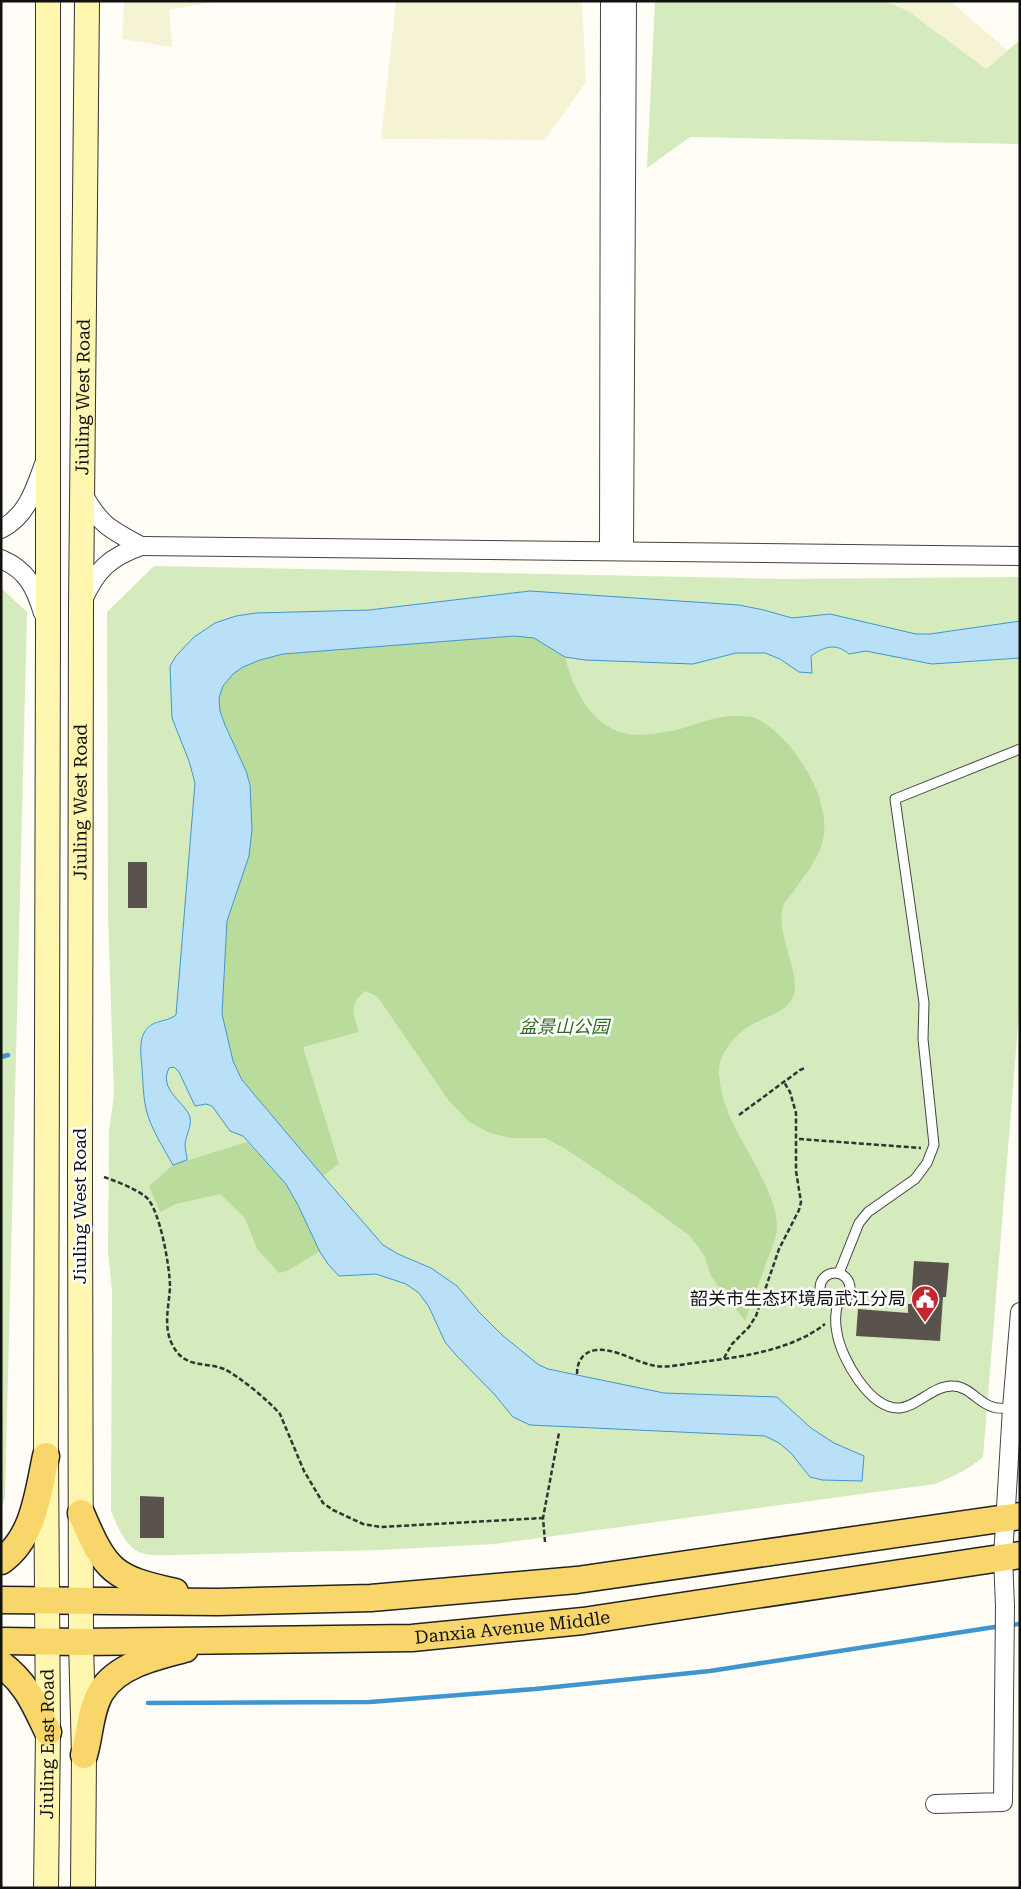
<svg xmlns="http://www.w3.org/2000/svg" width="1021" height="1889" font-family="'Roboto Serif','Noto Sans SC',serif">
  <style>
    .farmland { fill: #f6f3d4 }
    .green { fill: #d5ebbd }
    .forest { fill: #b9dc9c }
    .water { fill: #b9e0f7; stroke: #3f96cf }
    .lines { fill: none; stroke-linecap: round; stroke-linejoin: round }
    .stream { stroke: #3f96cf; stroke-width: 4.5 }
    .building { fill: #5a524d }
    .service-casing { stroke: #444; stroke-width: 11 }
    .minor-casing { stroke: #444; stroke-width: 20 }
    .secondary-casing { stroke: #333; stroke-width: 26 }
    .primary-casing { stroke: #222; stroke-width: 29 }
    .path { stroke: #333; stroke-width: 2.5; stroke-dasharray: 5 2.5; stroke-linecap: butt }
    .service { stroke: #fff; stroke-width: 9 }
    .minor { stroke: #fff; stroke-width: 18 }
    .secondary { stroke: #fff6b0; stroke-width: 24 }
    .primary { stroke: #f9d66b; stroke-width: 26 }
    .labels { text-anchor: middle; stroke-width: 5; stroke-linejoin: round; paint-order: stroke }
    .street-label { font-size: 18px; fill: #111; stroke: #fff }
    .park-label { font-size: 18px; font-style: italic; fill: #2f6b1f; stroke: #fff }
    .poi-label { font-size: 18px; fill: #111; stroke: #fff; text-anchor: end }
  </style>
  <rect width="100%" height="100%" fill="#fffdf5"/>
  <g class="farmland">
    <path d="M124,1H219L169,10L172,47L122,39Z"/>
    <path d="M396,1H582L586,82L545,140L381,139Z"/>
    <path d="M885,1H950L1007,50L986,70L908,11Z"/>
  </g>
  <g class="green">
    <path d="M655,1H885L908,11L986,69L1020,40V144L690,137L647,168Z"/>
    <path d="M154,566L783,579L1020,577V1001L983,1457C968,1470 954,1476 935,1484L495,1544L379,1550L173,1555C164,1555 154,1556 145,1554C126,1550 118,1527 111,1511L112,1291L108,1252L109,1131L114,1095L108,915L107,612Z"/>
    <path d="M1,588L27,612L5,1497L1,1510Z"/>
  </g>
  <g class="forest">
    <path d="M514,636L534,638L565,657C572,686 589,722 620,732C636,737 655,734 671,731C696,726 712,715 740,716C744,717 749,716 753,717C765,721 784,739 792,749C805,766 818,787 822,809C831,845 813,864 793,892C789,898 783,903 782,910C777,937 802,975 793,997C787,1011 772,1014 759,1021C741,1029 723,1046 719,1067C718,1072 720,1078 720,1083C725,1132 785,1191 776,1236L745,1321L711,1276L704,1255L690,1236L637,1197L564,1148L545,1138H510L490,1133L469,1122L449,1101L377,996L365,991C348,1005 353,1013 359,1032L303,1047L339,1164L323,1176L242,1080L233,1061L222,1014L227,921L249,856L250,785L246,771L225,725L220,711L219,698L223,686L233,674L243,667L260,660L283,654Z"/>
    <path d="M247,1142L286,1184L298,1205L320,1251L287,1271L279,1273L257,1249L245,1218L220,1194L176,1204L160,1212L149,1186L173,1165Z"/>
  </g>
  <path class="water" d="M530,591L739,605L764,610L792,618L830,614L916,634H930L1020,621V658L932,664L866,651L849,654C836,643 825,646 811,656L812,673L799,672L780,659L765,653H736L693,664L585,660L565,657L534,638L514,636L283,654L260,660L243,667L233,674L223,686L219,698L220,711L225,725L246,771L250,785L252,830L249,856L227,921L222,1014L233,1061L242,1080L323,1176L383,1245L398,1254L431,1268L457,1286L479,1312L502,1335L539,1365L548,1369L664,1393L777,1397L811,1428L834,1443L864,1456L862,1481L822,1480L810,1477L791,1453L779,1443L765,1436L530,1425L513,1417L495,1395L456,1355L445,1342L429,1307L419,1293L406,1284L376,1274L339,1276L328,1264L320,1252L298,1205L286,1184L243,1136L230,1131L212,1106L206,1104L195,1106L179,1072L174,1067L169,1068C158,1090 185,1102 190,1117C192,1126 186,1135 185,1144C185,1150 187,1155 187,1160L173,1165C163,1147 151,1129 146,1109C143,1096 143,1081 142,1067C141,1056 139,1042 144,1033C151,1019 166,1023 176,1015L195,783L189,761L172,718L170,666L176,656L194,637L215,623L236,616L256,613L369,610Z"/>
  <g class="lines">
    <g class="stream">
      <path d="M1,1057L8,1055"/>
      <path d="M1009,1625L1020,1624"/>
      <path d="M148,1703L370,1702L535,1689L710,1671L1001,1626"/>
    </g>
  </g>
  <g class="building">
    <rect x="128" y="862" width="19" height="46"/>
    <path d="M914,1261L949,1263L946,1297H943L940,1341L856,1336L858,1309L908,1313V1304H911Z"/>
    <path d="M140,1496L164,1497V1538H140Z"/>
  </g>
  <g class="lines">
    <g class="service-casing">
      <g id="service">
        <circle cx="835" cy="1288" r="15"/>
        <path d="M839,1273L859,1223L868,1212L915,1179L927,1163L934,1145L923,1039L924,1003L895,799L1020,749"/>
        <path d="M838,1303C835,1313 835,1323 837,1333C841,1358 870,1410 900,1408C918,1406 934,1385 953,1386C969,1386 978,1403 993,1407C998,1409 1006,1408 1012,1408"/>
      </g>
    </g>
    <g class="minor-casing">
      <g id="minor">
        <path d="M82,492C100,525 109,529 141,546C110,557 96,570 83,600"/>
        <path d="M1,529C27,516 35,489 44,464"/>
        <path d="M141,546L1020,556"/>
        <path d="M609,551L610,1"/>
        <path d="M624,551L627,1"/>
        <path d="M1,559C27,570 35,587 43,613"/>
        <path d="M935,1804L1003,1802L1005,1606L1003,1557L1012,1408L1020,1312"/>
      </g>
    </g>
    <g class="secondary-casing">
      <g id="secondary">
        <path id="s1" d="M46,1888L48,1732L46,1456L48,631V1"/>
        <path id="s2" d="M83,1888L84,1755L81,1642L80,1181L81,605L87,1"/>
      </g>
    </g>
    <g class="primary-casing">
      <g id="primary">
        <path d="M81,1513C106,1572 113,1578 175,1592"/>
        <path d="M1,1561C34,1538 38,1493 46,1456"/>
        <path d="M1,1600L218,1602L371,1598L577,1580L1020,1516"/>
        <path id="s3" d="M1,1641L81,1642L412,1638L583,1621L1020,1555"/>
        <path d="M1,1664C27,1684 34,1703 48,1732"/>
        <path d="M84,1755C90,1735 90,1710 101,1692C117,1665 157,1656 185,1649"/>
      </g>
    </g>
    <g class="path">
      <path d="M739,1115L800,1070L805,1068"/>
      <path d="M799,1139L921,1148"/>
      <path d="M104,1177C118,1182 134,1188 146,1197C160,1209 170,1268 170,1287C169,1306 163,1326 172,1344C184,1369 203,1361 224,1369C239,1376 269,1401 280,1414L304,1471L323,1503L333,1510L363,1524L381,1527L543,1518"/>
      <path d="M724,1358L732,1344L749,1327L756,1316L779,1249L799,1210L801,1202L796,1171V1113L790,1092L784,1082"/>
      <path d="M577,1374C577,1361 583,1352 596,1350C617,1348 636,1363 656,1366C668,1368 682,1364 694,1363C738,1357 789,1352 825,1324"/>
      <path d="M545,1542L543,1518L559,1433"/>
    </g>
    <use href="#service" class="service"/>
    <use href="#minor" class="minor"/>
    <use href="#secondary" class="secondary"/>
    <use href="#primary" class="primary"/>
  </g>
  <defs>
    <g id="civic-pin" transform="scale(1.4375)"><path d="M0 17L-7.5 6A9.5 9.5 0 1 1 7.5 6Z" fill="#c4262e" stroke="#fff"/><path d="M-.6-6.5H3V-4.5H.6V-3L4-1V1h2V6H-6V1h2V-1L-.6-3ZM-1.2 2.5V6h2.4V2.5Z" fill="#fff"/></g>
  </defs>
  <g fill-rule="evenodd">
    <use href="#civic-pin" x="925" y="1299"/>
  </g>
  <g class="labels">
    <g class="street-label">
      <text dy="6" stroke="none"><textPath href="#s2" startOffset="1491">Jiuling West Road</textPath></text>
      <text dy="6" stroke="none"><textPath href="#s2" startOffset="1086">Jiuling West Road</textPath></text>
      <text transform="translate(80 1206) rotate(-90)" y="6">Jiuling West Road</text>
      <text dy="6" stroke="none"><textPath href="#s3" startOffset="512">Danxia Avenue Middle</textPath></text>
      <text dy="6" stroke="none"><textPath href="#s1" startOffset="144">Jiuling East Road</textPath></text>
    </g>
    <g class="park-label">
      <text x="564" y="1033">盆景山公园</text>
    </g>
    <g class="poi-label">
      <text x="906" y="1305">韶关市生态环境局武江分局</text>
    </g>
  </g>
  <rect width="1021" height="1889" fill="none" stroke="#111111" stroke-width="5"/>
</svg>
